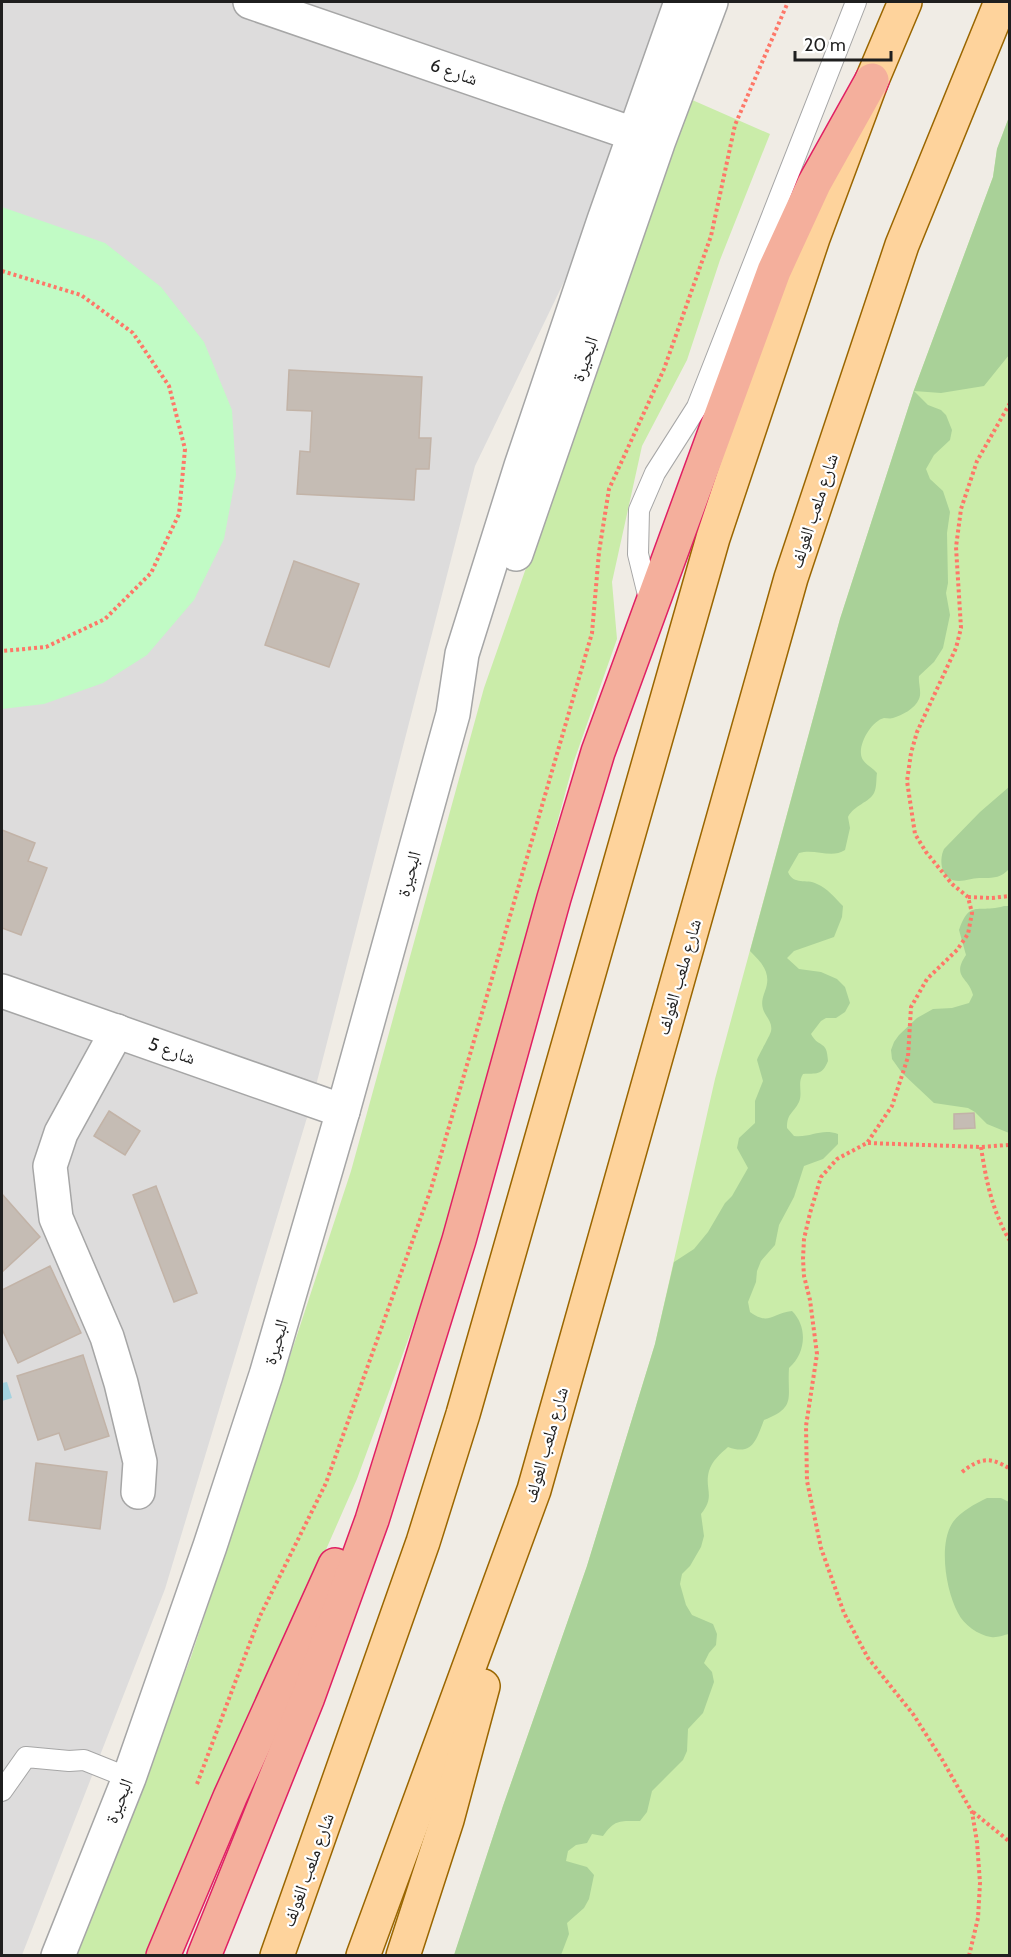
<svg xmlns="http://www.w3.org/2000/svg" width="1011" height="1957" font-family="Cabin,'Noto Naskh Arabic',sans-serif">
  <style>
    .residential { fill: #dddcdc }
    .grass { fill: #caeca9 }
    .forest { fill: #a9d198 }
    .park { fill: #c1fbc5 }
    .water { fill: #a4d2df }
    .building { fill: #c5bcb4; stroke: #c2b3a7; stroke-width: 1.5 }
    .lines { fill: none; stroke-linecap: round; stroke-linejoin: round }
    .service-casing { stroke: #a6a6a6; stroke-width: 22 }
    .minor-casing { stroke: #a6a6a6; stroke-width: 36 }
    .primary-casing { stroke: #9a6600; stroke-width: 36 }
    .trunk-casing { stroke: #e02063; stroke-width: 36 }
    .path { stroke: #fe7768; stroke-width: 4; stroke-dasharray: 3 3; stroke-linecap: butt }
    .service { stroke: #fff; stroke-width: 20 }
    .minor { stroke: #fff; stroke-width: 33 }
    .primary { stroke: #fed39c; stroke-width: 33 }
    .trunk { stroke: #f4af9c; stroke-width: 33 }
    .labels { text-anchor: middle; stroke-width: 4.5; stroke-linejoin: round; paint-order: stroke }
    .street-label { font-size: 18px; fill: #1f1f1f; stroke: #fff }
  </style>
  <rect width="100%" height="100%" fill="#f0ece5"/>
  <path class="residential" d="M2,2H699L475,466L312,1101L165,1589L22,1955L2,1956Z"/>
  <g class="grass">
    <path d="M690,99L770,134L720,260L687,360L642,446L612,582L617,639L574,761L438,1258L357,1479L148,1955L74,1956L191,1657L351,1171L484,688Z"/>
    <path d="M1009,117V1955L454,1956L503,1806L587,1566L655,1344L715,1079L840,619L914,390L993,177L997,149Z"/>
  </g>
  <g class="forest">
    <path d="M1009,117V355L984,386L941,393L914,391L928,405L941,410L946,415L952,430L950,440L934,455L926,469L930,479L943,491L950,512L947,533L948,583L946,593L950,615L943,648L934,662L919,676C918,683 922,692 919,699C915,709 902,715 893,718C890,719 887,718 884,718C871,721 855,748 863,760C866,765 873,768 877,773C876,779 877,787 874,793C870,802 854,805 848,817L850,828L845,850C831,859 815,848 799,853L788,872C794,886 806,878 817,884C827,888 835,898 843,906L842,917L834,937L794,951L787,958L799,969L821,972L837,979L845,987L850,1003L845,1012L836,1018H826L821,1021L811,1034C819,1049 827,1039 828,1061C822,1076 816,1073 803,1074C797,1083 803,1093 799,1102C793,1114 787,1113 787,1128L794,1136C811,1138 821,1128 838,1134V1144L823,1159L804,1166L794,1197L779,1225L775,1245L761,1261L757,1271L756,1282L748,1302L750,1312C769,1326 772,1313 792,1311C808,1327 806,1353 789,1368C787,1398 797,1407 764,1420C756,1440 753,1456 728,1447C720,1454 712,1461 709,1471C704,1489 716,1496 701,1514L704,1536L701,1547L690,1566L682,1574L680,1584L686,1605L692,1615L713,1624L717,1634L716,1645L709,1653L704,1663L712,1672L714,1682L703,1713L688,1729L687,1751L683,1760L652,1791L647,1812L640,1821C620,1821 615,1819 603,1836L592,1834L587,1843L576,1845L568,1851L566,1861L587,1867L594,1875L589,1899L584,1908L567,1923L569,1934L561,1955H454L503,1806L587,1566L655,1344L674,1262L694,1249L708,1232L725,1203L732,1196L748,1168L737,1148L739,1138L755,1123V1101L763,1081L757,1060C759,1054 771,1034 771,1031C773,1022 765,1016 763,1009C761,1002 763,997 765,991C772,973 762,963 750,951L840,619L914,390L993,177L997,149Z"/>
    <path d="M1009,787V869C1000,879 991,878 979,878C972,878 966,881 959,881C942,881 938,862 944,849L980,812Z"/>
    <path d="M1004,906H1010L1009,1133L987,1124L975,1112L968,1108L934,1103L902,1073L892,1059L891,1050L894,1042L899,1035L917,1018L933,1009L952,1008L969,1003L973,995C969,977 951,977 966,955L959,930C970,898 978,914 1004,906Z"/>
    <path d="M987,1498H1001L1009,1502V1634C1004,1635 997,1638 991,1637C978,1635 964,1625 958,1613C946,1591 938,1544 953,1522C961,1511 975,1504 987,1498Z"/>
  </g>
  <path class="park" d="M2,207L105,243L161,287L204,342L232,410L236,475L224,539L194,600L147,655L103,683L44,704L2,709Z"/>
  <path class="water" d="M7,1382L12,1398L2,1401V1383Z"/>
  <g class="building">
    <path d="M289,370L422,377L419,438H431L429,469H416L414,500L297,494L300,451L310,452L312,411L287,410Z"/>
    <path d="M294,561L359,584L329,667L265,645Z"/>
    <path d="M2,830L35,843L28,861L47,868L21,935L2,928Z"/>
    <path d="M109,1111L140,1131L125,1155L94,1136Z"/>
    <path d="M974,1113L975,1128L954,1129V1114Z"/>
    <path d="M156,1186L197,1293L174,1302L133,1195Z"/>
    <path d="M2,1194L40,1237L2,1272Z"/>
    <path d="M50,1266L81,1333L18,1363L2,1329V1290Z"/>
    <path d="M83,1355L109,1436L65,1450L59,1433L38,1440L17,1376Z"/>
    <path d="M36,1463L107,1472L100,1529L29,1520Z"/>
  </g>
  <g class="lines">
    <g class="service-casing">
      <g id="service">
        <path d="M650,603L638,554L639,510L655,473L697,407L856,2"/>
        <path d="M2,1791L26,1757L69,1761L84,1760L129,1778"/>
      </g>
    </g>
    <g class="minor-casing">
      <g id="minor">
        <path d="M250,2L654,141"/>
        <path d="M516,554L658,143L711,2"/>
        <path d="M2,991L343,1111"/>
        <path d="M117,1031L61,1133L50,1166L56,1218L107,1337L121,1383L140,1462L138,1492"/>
        <path d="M58,1956L129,1778L210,1546L266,1375L343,1111L453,714L462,654L521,466L604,220L681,2"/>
      </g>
    </g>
    <g class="primary-casing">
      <g id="primary">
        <path d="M277,1956L423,1542L463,1414L713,538L813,238L872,80L905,2"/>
        <path d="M363,1956L534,1490L791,578L902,245L1001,2"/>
        <path d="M403,1956L447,1820L483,1686"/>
      </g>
    </g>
    <g class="trunk-casing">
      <g id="trunk">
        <path d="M163,1956L230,1797L335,1565"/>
        <path d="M204,1956L308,1697L372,1520L459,1240L554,898L598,752L774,271L814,184L872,80"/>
      </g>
    </g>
    <g class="path">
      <path d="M2,271L81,295L133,333L169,386L185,449L179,514L151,573L105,619L46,647L2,651"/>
      <path d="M968,897L992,898L1010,896"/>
      <path d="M868,1143L981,1147L1008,1145"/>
      <path d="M981,1147C986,1180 992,1211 1010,1241"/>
      <path d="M962,1472C980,1458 990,1456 1010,1469"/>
      <path d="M197,1784L260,1616L326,1483L431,1189L592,633L599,552L609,489L664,369L711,236L735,125L788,2"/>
      <path d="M973,1812L1010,1842"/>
      <path d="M969,1956L978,1918L980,1883L977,1842L972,1812L943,1761L913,1714L868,1658L844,1613L821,1548L807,1481L806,1426L817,1354L810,1300L804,1276L803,1259L804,1239L810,1213L821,1177L837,1159L867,1143L892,1106L908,1057L911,1007L927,979L957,950L968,934L972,913L968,897L952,884L926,852L915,834L907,781L911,753L917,732L956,648L961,628L956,547L961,509L977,461L1010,403"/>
    </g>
    <use href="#service" class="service"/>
    <use href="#minor" class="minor"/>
    <use href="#primary" class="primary"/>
    <use href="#trunk" class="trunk"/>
  </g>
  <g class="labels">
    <g class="street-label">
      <text transform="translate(454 72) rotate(19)" y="6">شارع 6</text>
      <text transform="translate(585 359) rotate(-71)" y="6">البحيرة</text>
      <text transform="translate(814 511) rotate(-72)" y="6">شارع ملعب الغولف</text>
      <text transform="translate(409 874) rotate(-75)" y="6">البحيرة</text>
      <text transform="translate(679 977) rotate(-74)" y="6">شارع ملعب الغولف</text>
      <text transform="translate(172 1051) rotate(19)" y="6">شارع 5</text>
      <text transform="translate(276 1342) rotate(-74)" y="6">البحيرة</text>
      <text transform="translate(546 1445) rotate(-74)" y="6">شارع ملعب الغولف</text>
      <text transform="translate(119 1801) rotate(-69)" y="6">البحيرة</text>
      <text transform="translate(308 1870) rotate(-70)" y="6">شارع ملعب الغولف</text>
    </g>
  </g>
  <rect width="1011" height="1957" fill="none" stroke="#1f1f1f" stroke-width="6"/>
  <path d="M795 51v9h96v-9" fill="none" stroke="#1f1f1f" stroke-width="3"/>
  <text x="804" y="51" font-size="18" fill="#1f1f1f" stroke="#ffffff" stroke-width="4.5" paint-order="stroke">20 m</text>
</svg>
